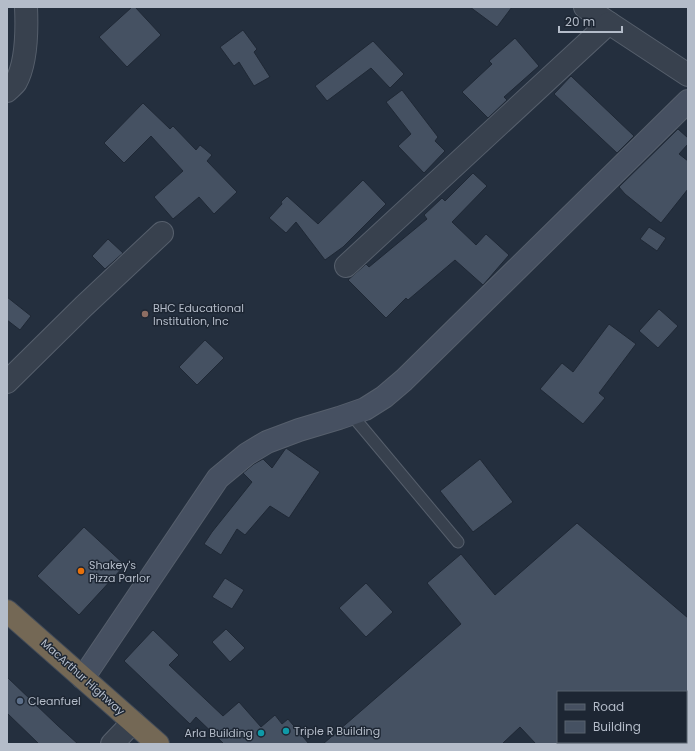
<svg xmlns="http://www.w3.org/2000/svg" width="695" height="751" font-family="Poppins,sans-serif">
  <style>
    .building { fill: #455162; stroke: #1f2835 }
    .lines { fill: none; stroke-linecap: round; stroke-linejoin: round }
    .lane-casing { stroke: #565f6c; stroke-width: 13 }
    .street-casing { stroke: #565f6c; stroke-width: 24 }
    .secondary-casing { stroke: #565f6c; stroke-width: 24 }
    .highway-casing { stroke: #434c59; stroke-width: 24 }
    .lane { stroke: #38414e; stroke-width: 11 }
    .street { stroke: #38414e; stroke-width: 22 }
    .secondary { stroke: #465061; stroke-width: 22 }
    .highway { stroke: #746855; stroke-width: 22 }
    .education-dot { fill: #8d6e63; stroke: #1d2633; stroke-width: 1.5 }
    .food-dot { fill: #e8710a; stroke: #1d2633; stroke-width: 1.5 }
    .service-dot { fill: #5c6f8a; stroke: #1d2633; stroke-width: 1.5 }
    .culture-dot { fill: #0f9aa8; stroke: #1d2633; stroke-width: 1.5 }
    .labels { text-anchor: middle; stroke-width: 3; stroke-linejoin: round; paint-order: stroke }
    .poi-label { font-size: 11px; fill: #b4bcc9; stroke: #1d2633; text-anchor: start }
    .street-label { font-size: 11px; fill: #b4bcc9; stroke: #1d2633 }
  </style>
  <rect width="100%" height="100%" fill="#242f3e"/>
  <g class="building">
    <path d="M132,7H135L161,35L127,67L99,37Z"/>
    <path d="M470,7H512L497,27Z"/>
    <path d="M243,30L257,49L254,52L270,77L254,86L239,62L234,66L220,47Z"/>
    <path d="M515,38L539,66L504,97L507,100L488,118L462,92L492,64L489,61Z"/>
    <path d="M373,41L404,74L390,88L371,68L327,101L315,86Z"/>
    <path d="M571,76L634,136L617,153L554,94Z"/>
    <path d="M402,90L438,137L435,141L445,151L424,173L398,146L411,134L386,102Z"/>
    <path d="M143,103L170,129L173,126L196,150L200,145L212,155L207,161L237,192L214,214L199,197L173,219L154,197L183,171L151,136L124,163L104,143Z"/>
    <path d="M678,129L688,138V144L679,154L688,161V189L661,223L625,194L619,187Z"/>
    <path d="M473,173L487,186L452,222L476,245L486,234L509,255L483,285L455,260L408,300L406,298L386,318L348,280L366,264L369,267L427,219L424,215L442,198L445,201Z"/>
    <path d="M363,180L386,204L343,247L325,260L296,222L286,233L269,218L282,204L281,202L287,196L318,224Z"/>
    <path d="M649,227L666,238L657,251L640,239Z"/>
    <path d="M108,239L123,253L105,269L92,256Z"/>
    <path d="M7,297L31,316L20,330L7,320Z"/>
    <path d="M659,309L678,326L658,348L639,331Z"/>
    <path d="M609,324L636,344L599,393L605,398L583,424L540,389L562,363L573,372Z"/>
    <path d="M205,340L224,358L197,385L179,367Z"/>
    <path d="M286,448L320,472L289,518L270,506L245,535L237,529L221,555L204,544L212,532L252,482L243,473L254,464L263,459L272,468Z"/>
    <path d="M480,459L513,502L473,532L440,491Z"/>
    <path d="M577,523L688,618V692H558V744H536L520,727L502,744H323L461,624L427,583L461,554L495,595Z"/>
    <path d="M84,527L125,565L79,615L37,576Z"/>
    <path d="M225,578L244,590L232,609L212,597Z"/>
    <path d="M366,583L393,612L366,637L339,608Z"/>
    <path d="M226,629L245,648L230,662L212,642Z"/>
    <path d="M153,630L179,655L169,665L223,716L239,702L261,727L275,715L282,724L288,719L309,744H224L196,717L190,724L124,661Z"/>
    <path d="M7,677L57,725L78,744H39L7,713Z"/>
  </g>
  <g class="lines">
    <g class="lane-casing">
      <path id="lane" d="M351,414L458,542"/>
    </g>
    <g class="street-casing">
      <g id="street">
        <path d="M585,7L609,23"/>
        <path d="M7,91C10,88 14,85 16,82C27,62 27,29 26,7"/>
        <path d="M346,266L609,23L688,75"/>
        <path d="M7,382L84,306L162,233"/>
        <path d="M112,744L133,722"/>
      </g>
    </g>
    <g class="secondary-casing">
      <path id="secondary" d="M83,678L218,478L247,454L267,442L299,430L339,418L365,409L384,397L404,380L688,101"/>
    </g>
    <g class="highway-casing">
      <path id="highway" d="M7,611L158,744"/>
    </g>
    <use href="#lane" class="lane"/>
    <use href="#street" class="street"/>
    <use href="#secondary" class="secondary"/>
    <use href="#highway" class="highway"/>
  </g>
  <circle class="education-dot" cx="145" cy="314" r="4"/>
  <circle class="food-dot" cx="81" cy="571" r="4"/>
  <circle class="service-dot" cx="20" cy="701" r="4"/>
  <g class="culture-dot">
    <circle cx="286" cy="731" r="4"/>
    <circle cx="261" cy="733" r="4"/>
  </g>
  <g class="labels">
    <g class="poi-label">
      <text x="153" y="312">BHC Educational<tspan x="153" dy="13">Institution, Inc</tspan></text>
      <text x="89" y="569">Shakey's<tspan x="89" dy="13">Pizza Parlor</tspan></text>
      <text x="28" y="705">Cleanfuel</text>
      <text x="294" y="735">Triple R Building</text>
      <text x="253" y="737" text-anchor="end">Arla Building</text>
    </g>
    <g class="street-label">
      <text transform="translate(83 677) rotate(42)" y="4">MacArthur Highway</text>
    </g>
  </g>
  <rect width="695" height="751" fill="none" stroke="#b4bcc9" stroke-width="16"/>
  <rect x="557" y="691" width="130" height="52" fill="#1d2633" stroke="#59626f"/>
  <rect x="565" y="704" width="20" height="6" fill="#465061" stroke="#59626f"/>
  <text x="593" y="711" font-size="12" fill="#b4bcc9">Road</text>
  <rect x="565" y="721" width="20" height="12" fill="#455162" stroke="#59626f"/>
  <text x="593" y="731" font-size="12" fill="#b4bcc9">Building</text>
  <path d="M559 26v6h63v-6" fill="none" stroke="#b4bcc9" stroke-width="2"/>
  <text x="565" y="26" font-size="12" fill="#b4bcc9" stroke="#1d2633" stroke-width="3" paint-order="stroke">20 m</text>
</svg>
